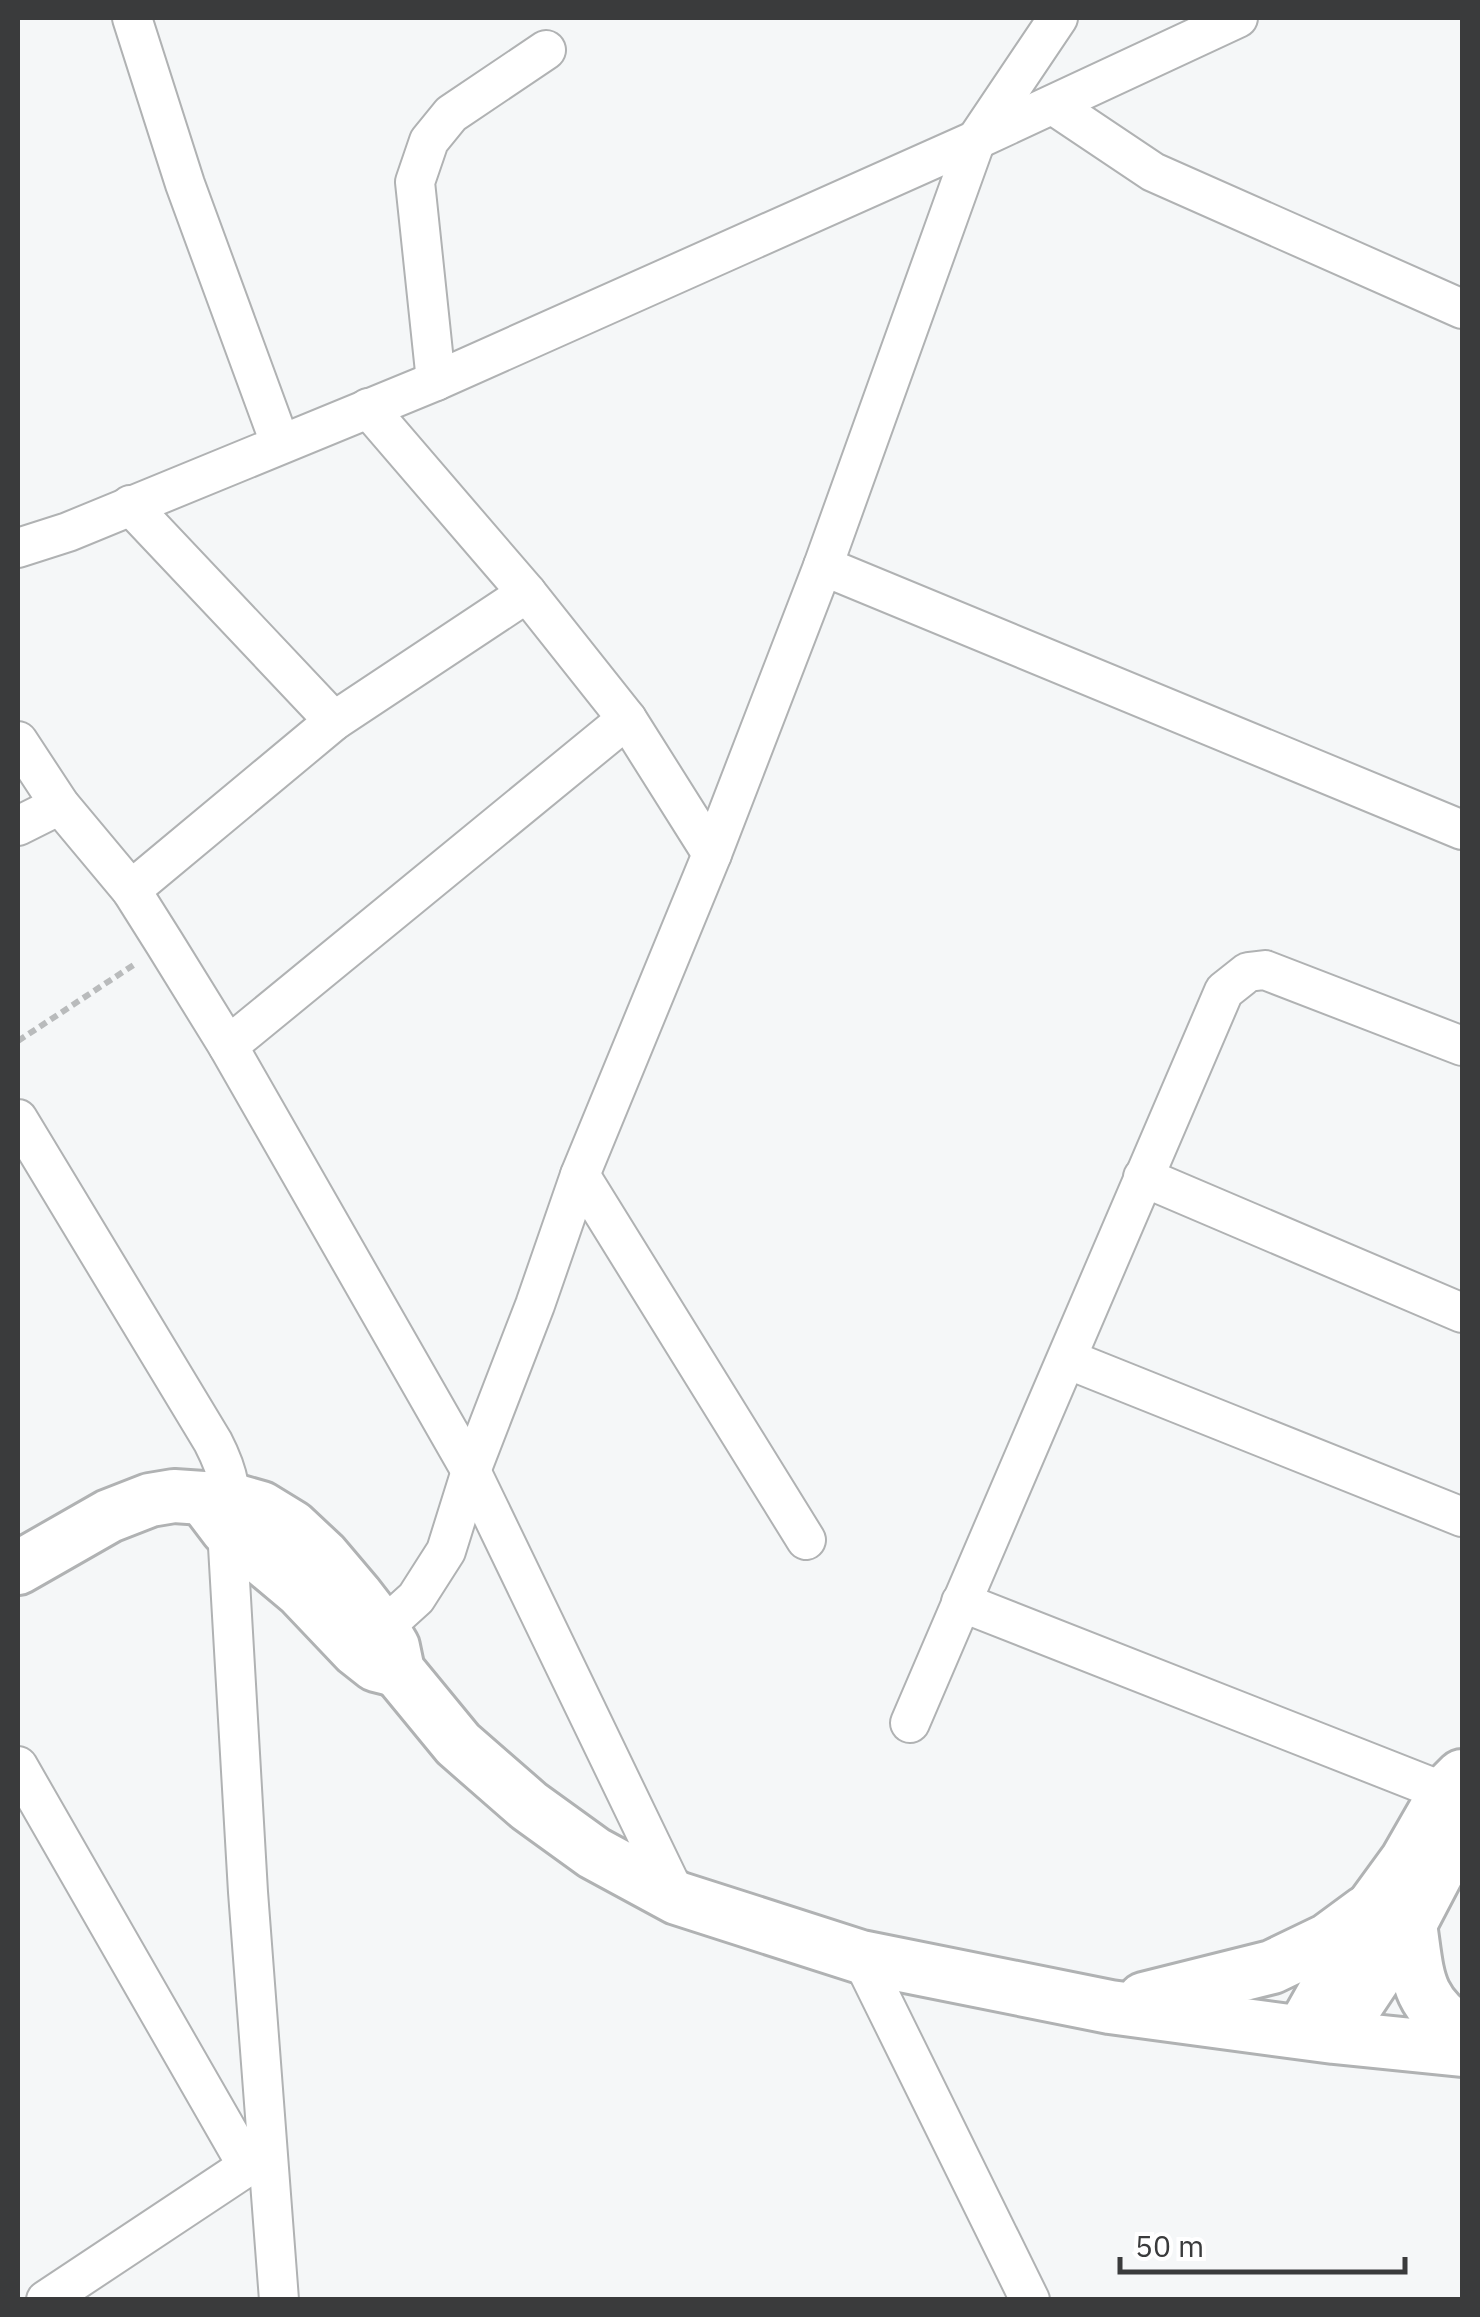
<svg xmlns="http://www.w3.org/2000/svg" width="1480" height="2317" font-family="'IBM Plex Sans',sans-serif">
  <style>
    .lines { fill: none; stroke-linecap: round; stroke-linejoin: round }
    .street-casing { stroke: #b0b2b3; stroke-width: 42 }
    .secondary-casing { stroke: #b0b2b3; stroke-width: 58 }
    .path { stroke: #b9bbbc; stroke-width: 6; stroke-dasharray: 8 5; stroke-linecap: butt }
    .street { stroke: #fff; stroke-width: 38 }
    .secondary { stroke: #fff; stroke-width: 52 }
  </style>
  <rect width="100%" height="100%" fill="#f5f7f8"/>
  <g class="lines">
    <g class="street-casing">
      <g id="street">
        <path d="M132,18L185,184L280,443"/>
        <path d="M1053,105L1153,172L1462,309"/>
        <path d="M436,381L415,182L429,141L451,114L546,50"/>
        <path d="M368,408L527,593L627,719L712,854"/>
        <path d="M130,505L334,721"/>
        <path d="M18,548L68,532L436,381L976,140L1238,18"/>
        <path d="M823,566L1462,830"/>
        <path d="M18,741L60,805L131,890L165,944L228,1046L471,1471L677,1898"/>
        <path d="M18,826L60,805"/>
        <path d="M131,890L334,721L527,593"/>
        <path d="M228,1046L627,719"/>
        <path d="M18,1119L213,1442C229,1473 234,1495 227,1529L248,1892L279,2300"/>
        <path d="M580,1175L806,1540"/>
        <path d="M1143,1177L1462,1313"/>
        <path d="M1067,1359L1462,1517"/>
        <path d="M961,1602L1462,1799"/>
        <path d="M363,1646L416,1598L446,1551L471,1471L535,1305L580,1175L712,854L823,566L976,140L1058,18"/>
        <path d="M910,1723L1224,991L1248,972L1265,970L1462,1046"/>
        <path d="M18,1766L248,2167"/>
        <path d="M861,1957L1030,2300"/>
        <path d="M46,2300L266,2154"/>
      </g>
    </g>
    <g class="secondary-casing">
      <g id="secondary">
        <path d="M205,1500L227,1529L301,1591L357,1650L376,1665L392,1669"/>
        <path d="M18,1568L109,1516L150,1500L174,1496L233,1500L261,1508L292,1527L323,1556L356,1595L383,1630L393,1647L398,1671L458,1744L529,1806L594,1853L677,1898L861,1957L1110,2007L1334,2037L1462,2050"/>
        <path d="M1410,1924C1418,1977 1415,2001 1462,2033"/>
        <path d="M1144,1999L1272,1967L1328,1940L1366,1912"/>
        <path d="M1302,2032L1372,1908L1407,1860L1446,1792L1462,1776"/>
        <path d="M1338,2032L1410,1924L1455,1838"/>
      </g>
    </g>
    <path class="path" d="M18,1041L135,964"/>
    <use href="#street" class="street"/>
    <use href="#secondary" class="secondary"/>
  </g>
  <rect width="1480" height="2317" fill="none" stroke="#3a3b3c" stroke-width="40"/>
  <path d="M1120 2257v15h285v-15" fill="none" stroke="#3a3b3c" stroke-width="5"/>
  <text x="1135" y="2257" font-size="30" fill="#3a3b3c" stroke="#ffffff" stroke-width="8" paint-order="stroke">50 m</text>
</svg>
